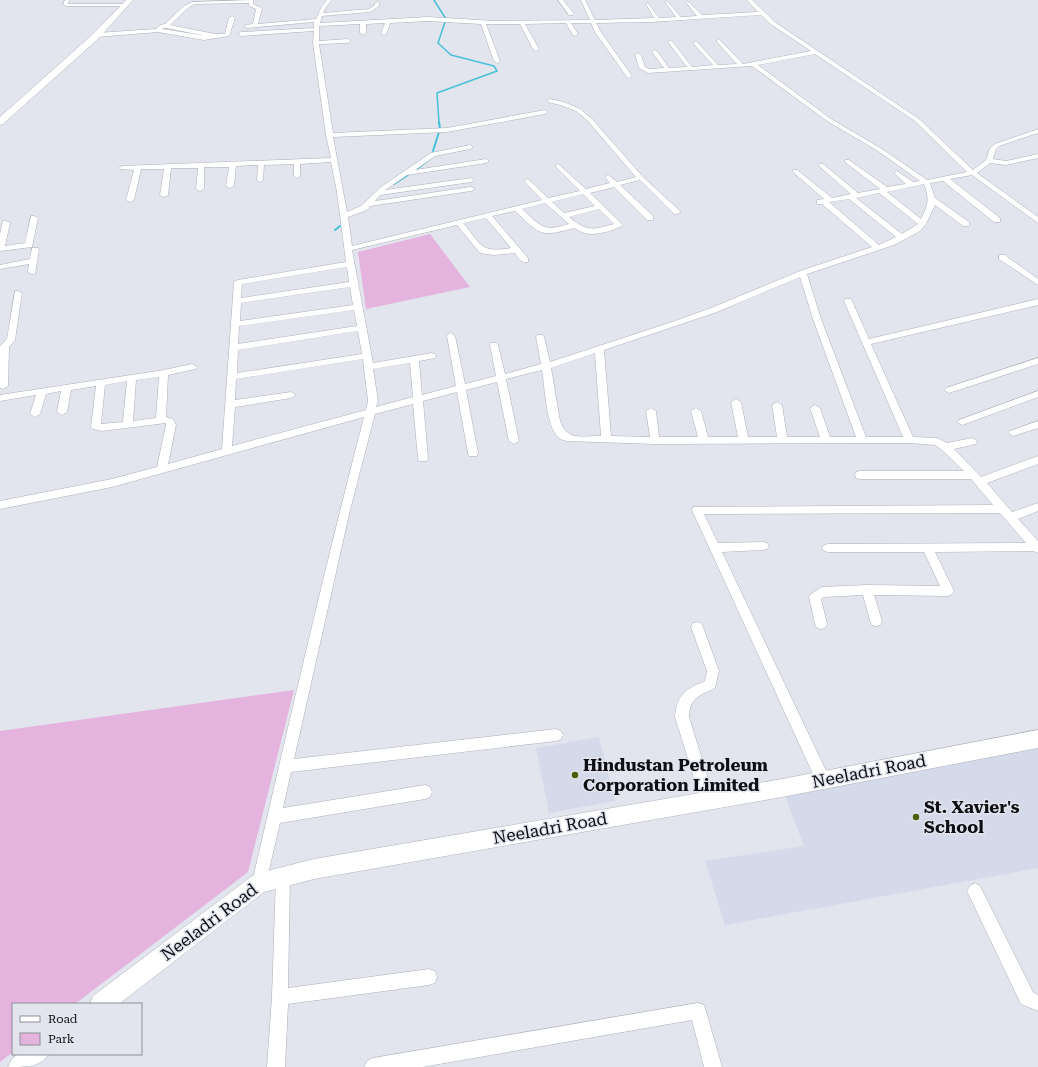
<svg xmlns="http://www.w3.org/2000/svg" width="1038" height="1067" font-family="'Roboto Serif',serif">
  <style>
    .built { fill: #d5daea }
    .green { fill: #e4b3de }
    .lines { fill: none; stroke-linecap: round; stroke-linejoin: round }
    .stream-far1 { stroke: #47c1d8; stroke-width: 1.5 }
    .stream { stroke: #47c1d8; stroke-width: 2 }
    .street-casing { stroke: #acafb8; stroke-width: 1 }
    .secondary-casing { stroke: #acafb8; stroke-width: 1 }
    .street { fill: #fff; fill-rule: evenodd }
    .secondary { fill: #fff; fill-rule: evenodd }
    .poi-dot { fill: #4b5f07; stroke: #e2e5ee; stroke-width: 1.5 }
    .labels { text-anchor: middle; stroke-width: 3; stroke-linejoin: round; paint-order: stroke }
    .near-poi-label { font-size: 17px; font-weight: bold; fill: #0d0e11; stroke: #e2e5ee; text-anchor: start }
    .near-street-label { font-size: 17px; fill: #0d0e11; stroke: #e2e5ee }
  </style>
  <rect width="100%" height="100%" fill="#e2e5ee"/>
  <g class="built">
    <path d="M599,737L615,801L549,813L536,748Z"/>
    <path d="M1038,739V868L725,925L705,861L804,846L782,788Z"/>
  </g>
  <g class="green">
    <path d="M430,234L470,287L366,309L358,252Z"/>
    <path d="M294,690L248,872L75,1004H13V1052L0,1062V731Z"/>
  </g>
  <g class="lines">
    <path class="stream-far1" d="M434,0L446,19L438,43L451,55L494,66L497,71L437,93L439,123"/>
    <g class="stream">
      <path d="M439,122L440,129"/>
      <path d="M433,151L439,132"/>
      <path d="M417,169L431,158"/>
      <path d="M394,184L408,175"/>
      <path d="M335,230L340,226"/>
    </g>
    <g class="street-casing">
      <g id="street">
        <path d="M65,0H69L68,4H127L129,5L127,6H66L63,4Z"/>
        <path d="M253,0V4L262,8L258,24L316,19L322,6L327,0H332L326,7L323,13L369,9L375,5V3L377,2L379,3V6L370,12L322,16L320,23L428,17L495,21L590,20L581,0H585L595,20L654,18L646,4L648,3L659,18L676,17L665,2L667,1L681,17L697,16L686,2L688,1L702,15L758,12L747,0H752L776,23L919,119L973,170L986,160L990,148L995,144L1038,129V133L999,146L996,149L993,159L1006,161L1038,154V158L1006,165L990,163L977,173L1038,217V223L972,175L950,179L1000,218V222H994L943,181L930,183L935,198L969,222V226H963L935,205L926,224L920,231L894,245L807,274L821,319L866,437H903L844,301L845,299H851L852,301L869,339L1038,299V305L871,344L913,437L937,438L947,443L972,438L976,440L977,442L976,444L954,449L981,477L1038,456V464L987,483L1012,512L1038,503V511L1018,519L1038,541V553L1033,551L935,552L954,591L952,594L948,596L874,595L882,621L880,625L876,626L872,625L870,621L863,595L824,597L821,599L827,624L825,628L821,629L817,628L815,624L809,597L811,594L822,587L867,585L940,586L924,552H828L824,551L822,548L824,545L828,544L1026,543L1000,513L704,514L718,543L763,542L767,543L769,546L767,549L763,550L722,552L828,775L830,780L828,785L823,787L818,785L692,510L693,507L993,505L971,479H860L856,478L855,475L856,472L860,471H964L942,450L935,445L909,443L655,444L567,441C565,440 561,440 559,438C546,427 545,387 542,370L506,379L519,441L514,444L509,441L497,382L466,390L478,453L477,456H469L468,453L457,392L423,401L428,458L427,461H419L418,458L413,404L375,414L350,510L294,759L556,729L561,731L563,735L561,739L556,741L291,772L283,808L425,785L430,787L432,792L430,797L425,799L280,823L266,883L264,888L259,890L254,888L252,883C288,727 324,571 364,417L112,487L0,509V501L112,479L157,467L166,425V423L102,431L93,429L91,427L96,386L71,390L67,412L62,415L57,412L61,391L46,394L40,414L35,417L30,414L36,395L0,401V395L164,370L192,364L197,367L195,369L168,375L166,417L173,419L176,425L168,464L222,449L234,282L238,280L346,262L337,192L331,162L300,164V176L297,178L294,176V164L264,165L263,180L260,182L257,180L258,165L236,166L234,186L230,188L226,186L229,167H204V189L200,191L196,189L198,168H171L168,195L164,197L160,195L164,169H141L134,200L130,202L126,200L134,170L120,169L119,168L122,166L331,158L326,135L313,43L314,31L241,36L238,34L241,32L314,28V22L247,28L244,26L245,25L253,24L256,9L249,6V3L195,4L188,8L170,25L215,34H225L229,18L232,16L235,18L229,36L204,40L158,32L97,37L94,35L97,33L156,29L160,25L165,24L184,6L192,2ZM761,15L772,25L811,51L743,64L719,39L717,40V42L737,64L718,65L696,41L693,43L713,65L692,67L671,40L668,42L687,67L669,68L657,51L655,50L652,52L664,68L649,69L645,67L641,55L638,53L635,55L639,68L648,73L752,66L827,121L878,151L920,181L913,182L897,171L895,172V174L906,184L887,187L849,160H845V162L880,189L858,193L823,164H819V166L851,194L832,198L797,170H793V172L824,199L817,200V204H822L872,247L800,271L711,308L672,322L550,362L544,337L543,335H537L536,337L541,364L505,374L498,345L497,343H491L490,345L496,376L465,384L455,336L451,333L448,334L447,336L456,386L422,395L419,361L435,358L436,356L435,354L432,353L373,363L352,250L457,225L480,253L494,255L515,253C518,257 521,263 528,262V258L492,216L515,211C540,234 539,238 574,228C579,231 586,234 592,234C600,234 617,230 623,225L590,193L614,187L647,220H653V216L620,185L640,180L674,214H677L681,212L643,177L591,118L580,109L564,102L550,99L548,100V102L560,105L576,111L587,120L636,177L617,182L608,175L605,177L610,183L586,189L558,164L556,165V167L580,191L548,198L529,180L527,179L524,181L542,200L352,246L348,217L367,210L370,206L471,191L475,189L471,187L375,201L380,195L471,182L474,180L471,178L385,190L407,175L486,163L489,161L486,159L415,170L435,156L470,149L473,147L470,145L431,153L381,187L361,206L347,212L333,137L447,132L545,114L548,112L545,110L447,128L333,133L319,44L348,43L351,41L348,39L319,41V26L360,24V33L363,35L366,33V24L385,23L381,33L384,35L387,33L390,23L428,21L481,24L494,61L497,63L500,61L486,24H520L533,49L536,51L539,49L525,24L566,23L573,35L575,36L578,34L571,23H591L595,32L627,77L629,78L632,76L601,32L596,23L651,22ZM163,28H166L207,36L162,29ZM815,54L915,121L967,172L927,180L882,149L831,119L758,65ZM924,184C930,201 928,204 921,219L887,192ZM879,193L918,224L902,234L856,198ZM583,194L595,206L564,213L552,202ZM849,199L896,237L879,245L829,202ZM545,203L569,224C542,232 542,227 522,209ZM599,209L614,224C591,230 588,232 569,217ZM486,218L511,248C480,253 483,246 463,223ZM347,267L349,282L241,298L242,284ZM800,277L813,319L856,437H830L820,408L815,405L810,408L820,437H787L782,405L777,402L772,405L777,437H748L741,402L736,399L731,402L738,437H708L701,411L696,408L691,411L698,437H659L656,411L651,408L646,411L650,437L611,436L604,350L717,312ZM350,287L353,305L240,321L241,303ZM354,310L357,326L238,344L239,326ZM358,331L362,354L237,373L238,350ZM595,353L601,436C582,436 567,441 560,421L551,368ZM363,359L368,401L366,410L232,446L235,407L291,398L296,395L291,392L235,400L236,379ZM410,363L413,397L376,407L378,401L373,369ZM159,377L156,418L133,421L136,380ZM127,381L123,422L101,424L105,385Z"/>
        <path d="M558,0H563L574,14L573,15H569Z"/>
        <path d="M31,216H34L38,218L32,247L0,251V234L3,221H6L10,223L5,246L25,243Z"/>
        <path d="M32,248H38L39,250L35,274H32L28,272L29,264L0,269V265L30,259Z"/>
        <path d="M999,255H1005L1038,279V285L999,259Z"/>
        <path d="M15,291H18L22,293L15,340L9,347L8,386L3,389L0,388V346L7,339Z"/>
        <path d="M1038,358V364L952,392L949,393L944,390L946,388Z"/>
        <path d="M1038,391V397L965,424L962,425L957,422L959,420Z"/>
        <path d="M1038,421V428L1013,436L1008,433L1010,431Z"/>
        <path d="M697,622L701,623L703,627L719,671L715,688C699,696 690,697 689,717L715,801L713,806L708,808L703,806L701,801L675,717C677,694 686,689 705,681L707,671L691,627L693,623Z"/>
        <path d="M283,870L288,872L290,877L288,988L429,969L435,971L437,977L435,983L429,985L288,1004L285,1067H267L272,997L276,877L278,872Z"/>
        <path d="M975,883L980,886L1033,992L1038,995V1011L1021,1004L967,891L970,886Z"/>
        <path d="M698,1003L704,1005L706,1011L722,1067H704L692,1020L422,1067H364L367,1061L373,1058Z"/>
      </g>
    </g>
    <g class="secondary-casing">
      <g id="secondary">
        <path d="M126,0H133L98,39L3,124L0,125V117L92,35Z"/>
        <path d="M1038,730V748L782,797L314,879L264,892L119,1004H90L93,996L252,876L259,873L314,859L782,779Z"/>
        <path d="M18,1054H49C41,1067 26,1067 8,1067L12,1059Z"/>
      </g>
    </g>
    <use href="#street" class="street"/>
    <use href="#secondary" class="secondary"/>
  </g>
  <g class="poi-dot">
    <circle cx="575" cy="775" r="4"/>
    <circle cx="916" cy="817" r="4"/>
  </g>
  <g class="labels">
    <g class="near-poi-label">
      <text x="583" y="771">Hindustan Petroleum<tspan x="583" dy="20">Corporation Limited</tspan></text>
      <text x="924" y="813">St. Xavier's<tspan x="924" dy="20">School</tspan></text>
    </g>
    <g class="near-street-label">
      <text transform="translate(869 771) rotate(-11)" y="6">Neeladri Road</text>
      <text transform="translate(550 828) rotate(-10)" y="6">Neeladri Road</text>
      <text transform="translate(209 922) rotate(-37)" y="6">Neeladri Road</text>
    </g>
  </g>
  <rect x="12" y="1003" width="130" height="52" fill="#e2e5ee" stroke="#8d8f96"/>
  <rect x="20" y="1016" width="20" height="6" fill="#ffffff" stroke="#8d8f96"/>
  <text x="48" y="1023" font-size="12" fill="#0d0e11">Road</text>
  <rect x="20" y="1033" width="20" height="12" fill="#e4b3de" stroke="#8d8f96"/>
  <text x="48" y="1043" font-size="12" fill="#0d0e11">Park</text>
</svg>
